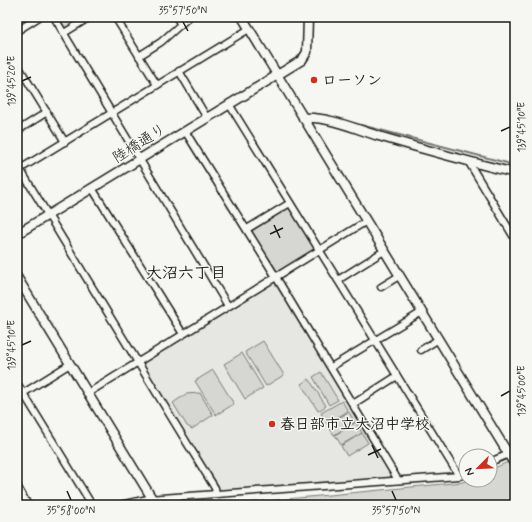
<svg xmlns="http://www.w3.org/2000/svg" width="532" height="522" font-family="Mynerve,'Klee One',sans-serif">
  <style>
    .built { fill: #e6e6e2 }
    .green { fill: #d6d6d2; stroke: #797977 }
    .lines { fill: none; stroke-linecap: round; stroke-linejoin: round }
    .stream { stroke: #727271; stroke-width: 2 }
    .street-casing { stroke: #1c1c1c; stroke-width: 9 }
    .secondary-casing { stroke: #1c1c1c; stroke-width: 11 }
    .street { stroke: #f6f6f2; stroke-width: 6 }
    .secondary { stroke: #f6f6f2; stroke-width: 8 }
    .ticks { fill: none; stroke: #1c1c1c; stroke-width: 1.5 }
    .poi-dot { fill: #c8321e; stroke: #f6f6f2; stroke-width: 1.5 }
    .labels { text-anchor: middle; stroke-width: 3; stroke-linejoin: round; paint-order: stroke }
    .poi-label { font-size: 15px; font-weight: bold; fill: #1c1c1c; stroke: #f6f6f2; text-anchor: start }
    .street-label { font-size: 15px; fill: #1c1c1c; stroke: #f6f6f2 }
    .neighbourhood-label { font-size: 16px; font-weight: bold; fill: #1c1c1c; stroke: #f6f6f2 }
    .neatline { fill: none; stroke: #1c1c1c; stroke-width: 1.5 }
    .ticks-label { font-size: 10px; text-anchor: middle; fill: #1c1c1c }
  </style>
  <rect width="100%" height="100%" fill="#f6f6f2"/>
  <filter id="ink" filterUnits="userSpaceOnUse"><feTurbulence type="fractalNoise" baseFrequency=".025" numOctaves="2"/><feDisplacementMap in="SourceGraphic" scale="8" xChannelSelector="R" yChannelSelector="G"/><feConvolveMatrix kernelMatrix="1 2 1 2 8 2 1 2 1" color-interpolation-filters="sRGB"/></filter>
  <g filter="url(#ink)">
    <path class="built" d="M274,283H277L398,480L220,489L144,365V362Z"/>
    <g class="green">
      <path d="M57,17H84L64,30Z"/>
      <path d="M290,207L316,250L278,273L252,231Z"/>
      <path d="M263,341L284,375L266,386L245,352Z"/>
      <path d="M242,353L263,388L245,399L224,364Z"/>
      <path d="M213,370L234,404L216,415L195,381Z"/>
      <path d="M321,372L338,400L329,405L313,377Z"/>
      <path d="M309,379L326,406L318,411L301,384Z"/>
      <path d="M200,393L213,415L192,429L187,426L173,403L186,394Z"/>
      <path d="M342,401L348,411L327,424L321,413Z"/>
      <path d="M349,412L355,422L334,435L327,424Z"/>
      <path d="M356,422L362,433L341,445L335,435Z"/>
      <path d="M362,433L368,443L347,456L341,446Z"/>
      <path d="M510,461L515,470V505H226L463,482L468,480H490V470Z"/>
    </g>
    <g class="lines">
      <path class="stream" d="M353,123L515,165"/>
      <g class="street-casing">
        <g id="street">
          <path d="M54,17L228,306"/>
          <path d="M115,17L157,85"/>
          <path d="M176,17L181,24"/>
          <path d="M17,31L39,17"/>
          <path d="M64,33L90,17"/>
          <path d="M139,56L161,42L189,17"/>
          <path d="M17,64L65,142"/>
          <path d="M179,71L207,118"/>
          <path d="M229,104L459,476"/>
          <path d="M17,131L47,112"/>
          <path d="M185,131L276,277L398,480"/>
          <path d="M468,161L515,239"/>
          <path d="M17,164L187,443L215,488L216,494"/>
          <path d="M20,169L249,29"/>
          <path d="M92,188L183,334"/>
          <path d="M247,229L290,203"/>
          <path d="M338,280L384,251"/>
          <path d="M381,287L399,276"/>
          <path d="M421,350L439,339"/>
          <path d="M331,367L422,312"/>
          <path d="M17,383L92,505"/>
          <path d="M88,393L365,222"/>
          <path d="M17,397L70,364"/>
          <path d="M353,404L397,376"/>
          <path d="M490,462L509,454"/>
          <path d="M17,486L28,505"/>
          <path d="M120,505L148,499L459,476L466,474"/>
        </g>
      </g>
      <g class="secondary-casing">
        <g id="secondary">
          <path d="M242,17L515,465"/>
          <path d="M303,118C328,116 358,130 382,137C426,150 470,162 515,173"/>
          <path d="M17,234L302,60L307,52L308,17"/>
          <path d="M17,277L156,505"/>
        </g>
      </g>
      <use href="#street" class="street"/>
      <use href="#secondary" class="secondary"/>
    </g>
  </g>
  <path class="ticks" d="M183,22L188,31M22,81L31,77M501,131L510,127M274,225L280,238M270,234L283,228M22,345L31,341M501,396L510,391M372,445L378,458M368,455L381,449M67,491L71,500M392,491L396,500"/>
  <g class="poi-dot">
    <circle cx="314" cy="80" r="4"/>
    <circle cx="272" cy="424" r="4"/>
  </g>
  <g class="labels">
    <g class="poi-label">
      <text x="322" y="85">ローソン</text>
      <text x="280" y="429">春日部市立大沼中学校</text>
    </g>
    <g class="street-label">
      <text transform="translate(139 143) rotate(-32)" y="5">陸橋通り</text>
    </g>
    <g class="neighbourhood-label">
      <text x="186" y="278">大沼六丁目</text>
    </g>
  </g>
  <rect width="532" height="522" fill="none" stroke="#f6f6f2" stroke-width="44"/>
  <g transform="translate(478 468) rotate(246)"><circle r="19" fill="#f6f6f2" stroke="#9f9f9c"/>
  <path d="M0-3L7 15L0 10L-7 15Z" fill="#c8321e"/>
  <text y="-6" font-size="11" font-weight="bold" text-anchor="middle" fill="#1c1c1c">N</text>
  </g>
  <rect x="22" y="22" width="488" height="478" class="neatline"/>
  <g class="ticks-label">
    <text x="183" y="14">35°57'50"N</text>
    <text transform="translate(11 81) rotate(-90)" y="4">139°45'20"E</text>
    <text transform="translate(521 127) rotate(-90)" y="4">139°45'10"E</text>
    <text transform="translate(11 345) rotate(-90)" y="4">139°45'10"E</text>
    <text transform="translate(521 391) rotate(-90)" y="4">139°45'00"E</text>
    <text x="71" y="514">35°58'00"N</text>
    <text x="396" y="514">35°57'50"N</text>
  </g>
</svg>
